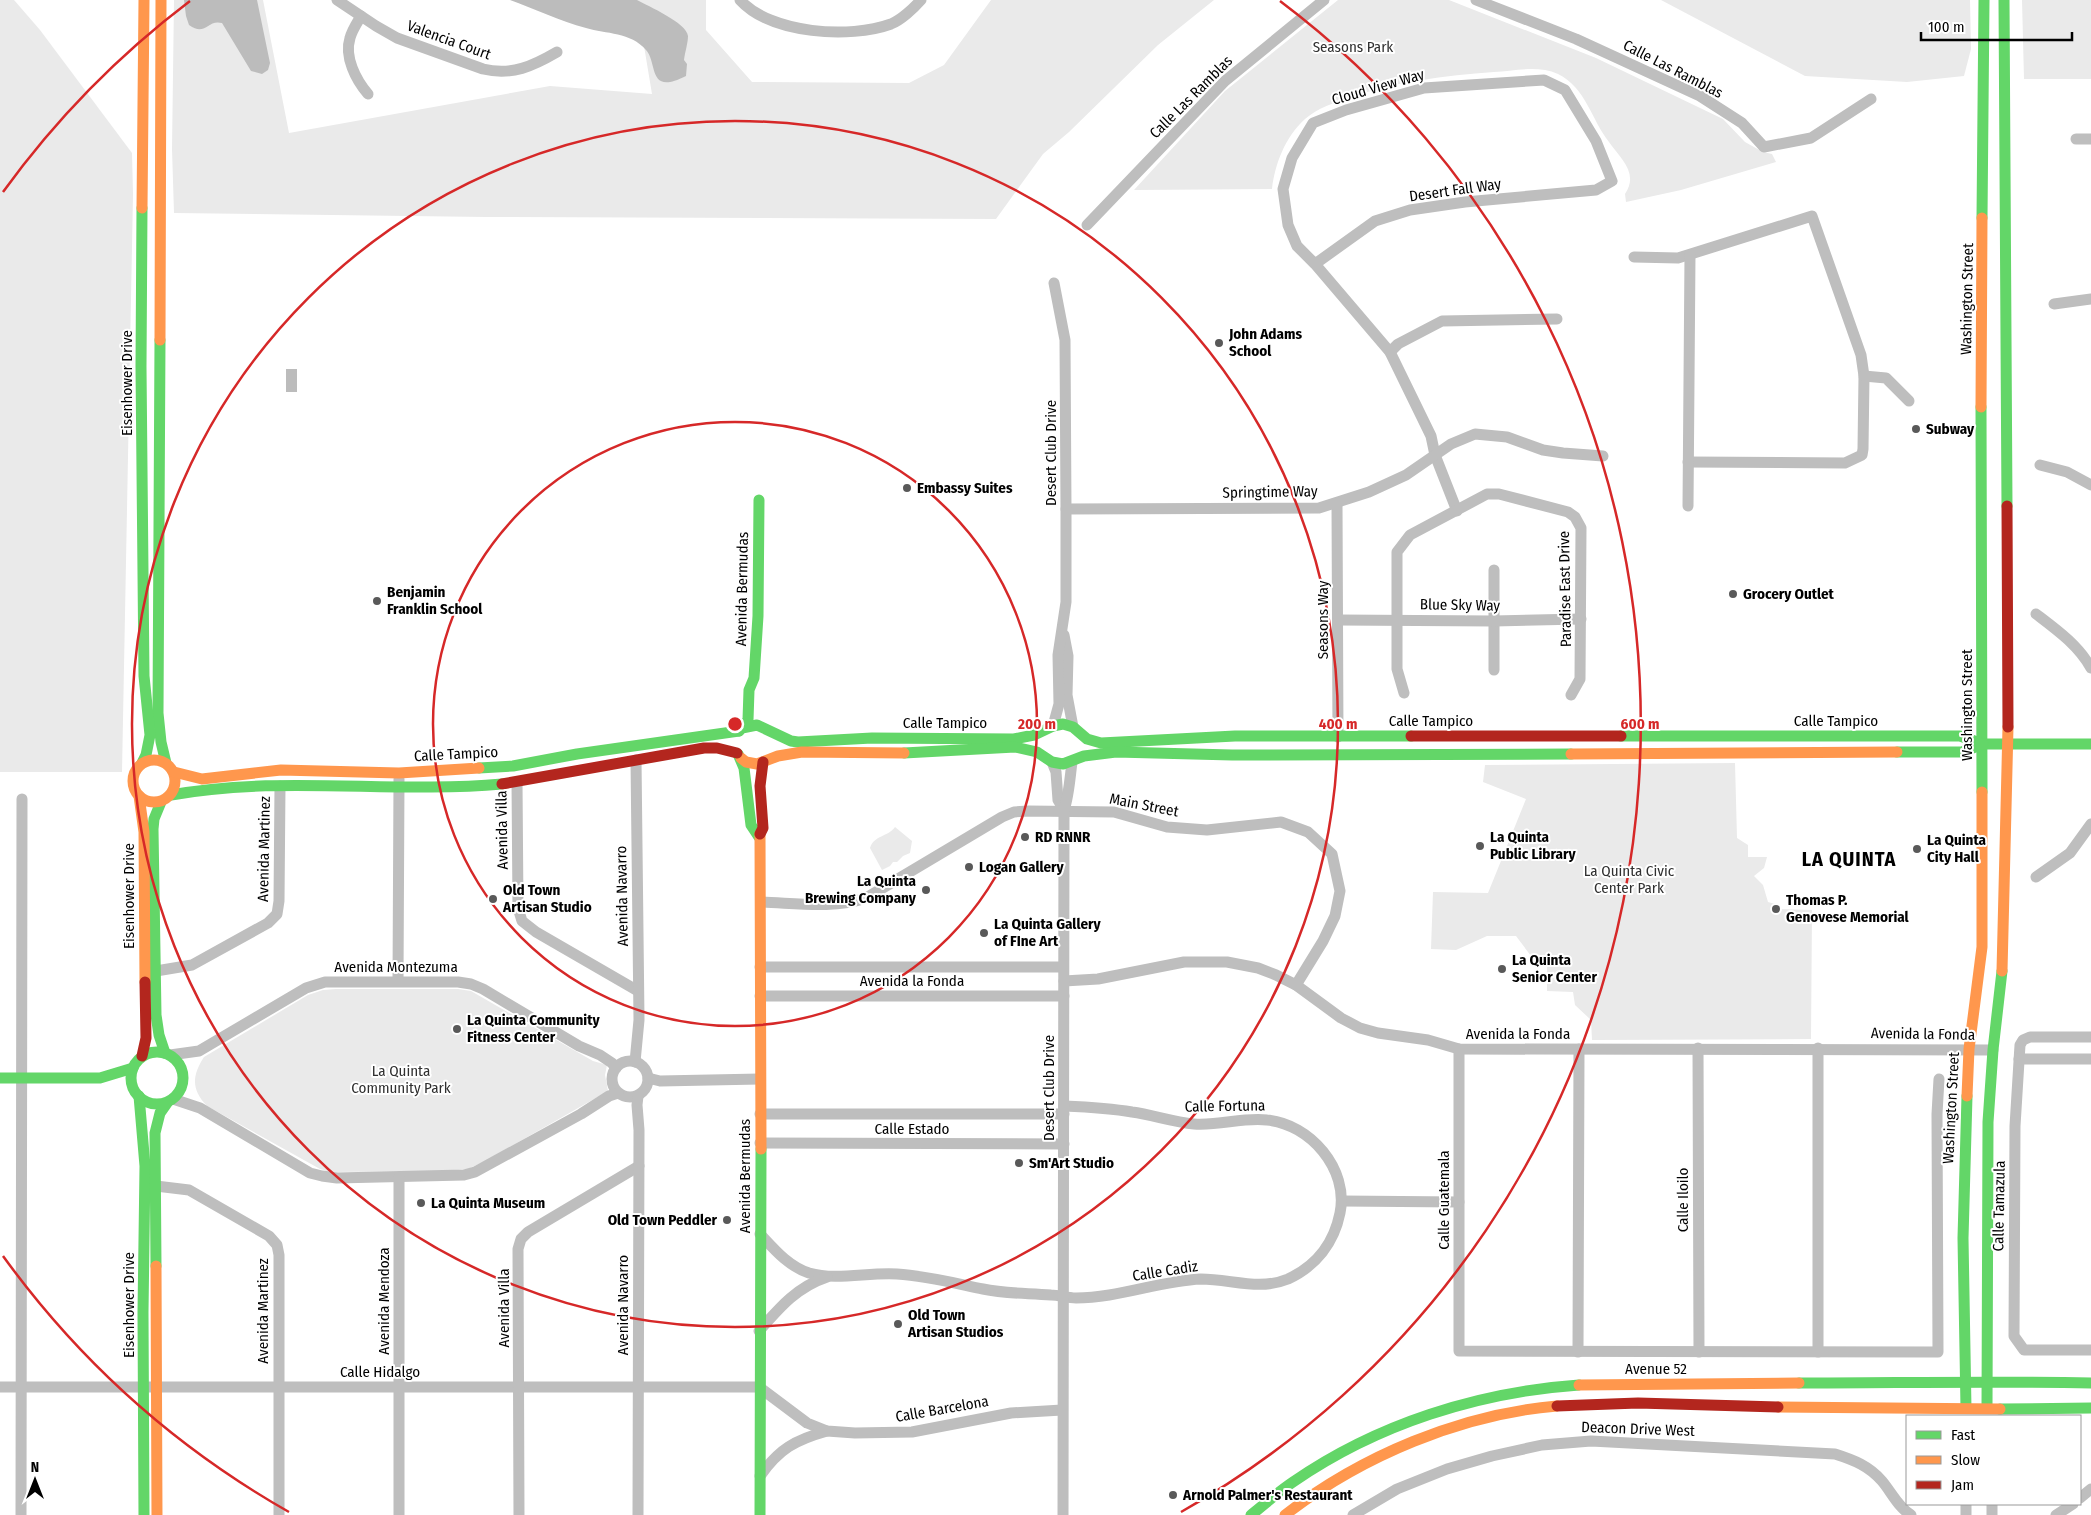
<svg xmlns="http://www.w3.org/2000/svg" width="2091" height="1515" font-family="'Fira Sans Condensed',sans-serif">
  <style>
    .green { fill: #eaeaea }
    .water { fill: #bcbcbc }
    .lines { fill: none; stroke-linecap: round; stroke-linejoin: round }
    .street { stroke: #bebebe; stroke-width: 11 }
    .fast { stroke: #63d668; stroke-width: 11 }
    .slow { stroke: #ff974d; stroke-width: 11 }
    .jam { stroke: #b3261e; stroke-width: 11 }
    .ring { fill: none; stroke: #d62828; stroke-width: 2.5 }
    .poi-dot { fill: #595959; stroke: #fff; stroke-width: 2 }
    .labels { text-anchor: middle; stroke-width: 4; stroke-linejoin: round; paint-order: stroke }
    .street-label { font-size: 15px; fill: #000; stroke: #fff }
    .park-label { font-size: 15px; fill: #303030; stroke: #fff }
    .poi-label { font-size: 15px; font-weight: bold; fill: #000; stroke: #fff; text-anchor: start }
    .district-label { font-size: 20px; font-weight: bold; letter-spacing: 1px; fill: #000; stroke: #fff }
    .centre { fill: #d62828; stroke: #fff; stroke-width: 2.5 }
    .ring-label { font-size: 15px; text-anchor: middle; font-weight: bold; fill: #d62828; stroke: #fff; stroke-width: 4; stroke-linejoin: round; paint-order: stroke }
  </style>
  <rect width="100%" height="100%" fill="#fff"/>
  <g class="green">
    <path d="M0,0H14L40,30L132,153L133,194L122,772H0Z"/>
    <path d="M174,0H263L289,133L550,86L652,94L643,40L559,18L515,0H706V30L752,82L909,83L944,65L991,0H1214L1158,45L1069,132L1043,154L996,219L487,217L174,213L172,149Z"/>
    <path d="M1338,0H1449L1596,58L1723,119L1745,142L1763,152L1772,154L1776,162L1681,190L1626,202L1625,194C1639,173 1621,159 1609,142C1591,119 1586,88 1558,74C1538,65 1514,71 1494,72C1444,76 1396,81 1349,98C1333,103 1318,108 1305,119C1285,137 1275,164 1272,189L1134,190L1225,91Z"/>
    <path d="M1661,0H1970L1971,49L1964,76L1907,82L1805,76Z"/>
    <path d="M2022,0H2091V79H2024Z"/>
    <path d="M1735,763L1737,838L1748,845V857H1767L1764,868L1754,876L1763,885L1768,902L1775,904L1776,909L1812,910L1811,1039L1592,1040L1591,1020L1575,1005L1573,992L1547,991V962L1531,956L1516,936H1487L1456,950L1431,949L1433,892L1488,893L1526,799L1483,782L1485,765Z"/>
    <path d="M895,827L912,841L910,853L903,856L897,862H893L890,866L882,870L870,848C874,835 888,837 895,827Z"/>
    <path d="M336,989H458L471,991L593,1061L607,1065L605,1075L608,1091L485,1161L468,1169L449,1171L331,1172L320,1169L207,1106C191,1089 192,1076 204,1057L308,995L323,990Z"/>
  </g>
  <g class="water">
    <path d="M184,0H257L270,63L268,70L262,74L251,71L222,23C207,19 206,37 189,25L186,16Z"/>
    <path d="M510,0H637C648,6 687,23 688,36C688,43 685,52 684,60L687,64L686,76C647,96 658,63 646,50C631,32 606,34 586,28C560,21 535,9 510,0Z"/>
    <rect x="286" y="369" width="11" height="23"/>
  </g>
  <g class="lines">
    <g class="street">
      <path d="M337,0L376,26L397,38L483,69C512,76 533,66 557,52"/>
      <path d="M740,0C771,34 850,39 891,24C901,20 914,8 921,0"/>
      <path d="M1476,0L1576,39L1700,96L1742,123L1764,147L1811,138L1871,99"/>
      <path d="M361,16C357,23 352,30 350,38C344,57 356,80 368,94"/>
      <path d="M2076,139H2091"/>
      <path d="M1087,225L1225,81L1324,0"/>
      <path d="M1634,257L1678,258L1812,216L1861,355L1864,376L1863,449L1862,455L1845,463L1688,462"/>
      <path d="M1315,264L1375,221L1410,210L1465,202L1596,190L1612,181L1596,141L1565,90L1544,80L1424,88L1346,110L1313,123L1292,158L1283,189L1288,225L1297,246L1315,264L1390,352L1431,436L1435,455L1457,511"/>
      <path d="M2054,304L2091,299"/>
      <path d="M1390,352L1398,344L1442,321L1557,319"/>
      <path d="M1864,376L1886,378L1909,401"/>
      <path d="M2040,465L2067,472L2091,485"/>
      <path d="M1337,503L1338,737"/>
      <path d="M1688,506L1690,255"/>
      <path d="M1066,509L1319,508L1369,492L1406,475L1451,444L1475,434L1507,437L1543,450L1563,453L1603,456"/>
      <path d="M1494,570V670"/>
      <path d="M2036,614C2057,630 2078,645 2091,668"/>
      <path d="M1339,620L1494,621L1581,619"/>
      <path d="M1064,635L1068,656L1067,695L1073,727"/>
      <path d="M1404,693L1397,669V552L1410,535L1487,494H1499L1568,512L1575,517L1581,528L1580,679L1571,695"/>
      <path d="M1053,726L1059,704L1058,655L1066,602V509L1065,340L1054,283"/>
      <path d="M1052,762L1056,772L1058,800L1064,810"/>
      <path d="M517,782L518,908L522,921L536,932L638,991"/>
      <path d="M2036,877L2070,853L2091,824"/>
      <path d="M761,902C795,903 834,909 866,898L1002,817L1014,812L1028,811L1114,812L1167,827L1207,830L1281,822L1308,832L1332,854L1340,891L1335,916L1323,941L1296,985"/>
      <path d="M760,967H1063"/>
      <path d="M150,972L192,965L268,923L277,914L279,901L280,786"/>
      <path d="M398,981L399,779"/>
      <path d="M1064,981L1098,979L1184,962H1227L1258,968L1276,975L1296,985L1341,1018L1360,1028L1378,1033L1428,1040L1459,1049L1993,1050"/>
      <path d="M760,996H1064"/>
      <path d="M2091,1037H2030L2023,1040L2020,1045L2015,1126L2014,1336L2024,1350H2091"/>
      <path d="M1698,1048L1699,1352"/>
      <path d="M1818,1048V1352"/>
      <path d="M1459,1049V1351L1938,1352L1937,1114L1939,1079"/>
      <path d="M170,1055L199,1051L306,988L325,982H458L471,984L483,989L579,1046L600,1055L612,1063L616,1068"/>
      <path d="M2019,1059H2091"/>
      <circle cx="630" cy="1079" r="18"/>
      <path d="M635,1062L639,1020L636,760"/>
      <path d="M648,1078L660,1081L760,1079"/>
      <path d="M173,1099L200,1108L310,1173L322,1176L337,1178L464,1175L475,1172L581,1114L609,1096L618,1093"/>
      <path d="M760,1114H1064"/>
      <path d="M760,1143L1064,1144"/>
      <path d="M156,1186L189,1190L269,1236L277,1245L279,1255V1515"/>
      <path d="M1342,1201L1459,1202"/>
      <path d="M760,1234C774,1249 788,1266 809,1273C837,1281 868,1272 897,1274C927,1276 954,1283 983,1289C1006,1294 1028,1293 1051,1295C1059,1295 1067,1298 1076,1298C1118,1298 1159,1281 1201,1279C1231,1279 1259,1291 1288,1279C1316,1266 1334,1243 1340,1213C1349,1169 1310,1124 1267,1120C1243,1117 1219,1126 1194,1124C1173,1122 1153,1115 1132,1112C1109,1108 1087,1107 1064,1106"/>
      <path d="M759,1331C780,1307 797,1287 827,1277"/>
      <path d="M1578,1352L1579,1049"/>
      <path d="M0,1387H759L807,1423L827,1431L855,1433L912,1432L1011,1413L1062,1410"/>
      <path d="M760,1476C779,1449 795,1440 827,1431"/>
      <path d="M2080,1498L2091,1489"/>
      <path d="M1992,1504V1515"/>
      <path d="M21,1515L22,799"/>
      <path d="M399,1515V1177"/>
      <path d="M519,1515L518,1249L521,1239L528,1232L639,1166"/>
      <path d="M638,1515L639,1130L637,1105L638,1096"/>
      <path d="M1063,1515L1064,810C1069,796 1070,777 1072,762"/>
      <path d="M1353,1515L1397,1489L1447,1469L1492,1456L1542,1445L1591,1441L1835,1454C1854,1460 1869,1466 1882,1481C1892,1493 1898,1507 1911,1515"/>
      <path d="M1966,1515V1504"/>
      <path d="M2056,1515L2073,1504"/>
    </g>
    <g class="fast">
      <path d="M2004,0L2007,506"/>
      <path d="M1982,218L1984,0"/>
      <path d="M160,340L158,713L161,742L166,763"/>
      <path d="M1981,407L1982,792"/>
      <path d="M742,728L757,725L791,741L798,742L872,738L1014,739L1034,735L1053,726L1063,724L1073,727L1087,739L1101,743L1235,736H1411"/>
      <path d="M739,731L748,720L749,690L754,678L758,616L759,500"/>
      <path d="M1621,736H1960L1983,744H2091"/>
      <path d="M1897,752H1962L1983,744"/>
      <path d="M904,753L1015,747L1037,752L1052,762L1063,764L1084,756L1116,752L1232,755L1571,754"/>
      <path d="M738,754L744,768L751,825L759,837"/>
      <path d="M142,763L146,755L150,735L144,676L141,367L142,208"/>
      <path d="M479,768L513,766L577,754L739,731"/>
      <path d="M171,795C280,775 392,794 502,784"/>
      <path d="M161,802L154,819L153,829L156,1015L159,1035L165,1053"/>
      <circle cx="157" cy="1078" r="26"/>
      <path d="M0,1078H100L133,1068"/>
      <path d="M139,1096L145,1166L143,1312L144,1515"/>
      <path d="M156,1266L155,1133L160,1113L167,1103"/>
      <path d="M1799,1383C1896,1383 1994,1381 2091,1383"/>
      <path d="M1966,1408L1963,1238L1967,1096"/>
      <path d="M1987,1408L1988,1122L1993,1050L2002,971"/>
      <path d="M2000,1409L2091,1408"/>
      <path d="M760,1515L761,1149"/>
      <path d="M1251,1515C1265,1504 1278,1492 1293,1482C1377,1424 1478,1392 1579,1385"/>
    </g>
    <g class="slow">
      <path d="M142,208L144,0"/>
      <path d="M160,340L161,0"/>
      <path d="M1981,407L1982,218"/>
      <path d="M1571,754L1897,752"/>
      <path d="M741,758L746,762L757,764L778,756L802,752L904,753"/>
      <circle cx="154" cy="781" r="21"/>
      <path d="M174,772L202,779L281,770L399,773L479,768"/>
      <path d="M139,796L144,832L145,982"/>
      <path d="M760,834L761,1149"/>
      <path d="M2002,971L2008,727"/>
      <path d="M1967,1096L1969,1049L1982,947V792"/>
      <path d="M156,1266L157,1515"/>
      <path d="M1579,1385L1799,1383"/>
      <path d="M1778,1407L2000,1409"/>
      <path d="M1285,1515C1361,1456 1461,1414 1557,1406"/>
    </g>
    <g class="jam">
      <path d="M2007,506L2008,727"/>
      <path d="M1411,736H1621"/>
      <path d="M502,784L704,748H717L737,753"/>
      <path d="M760,834L763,828L760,786L763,762"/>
      <path d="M142,1056L146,1038L145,982"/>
      <path d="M1557,1406L1638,1403L1778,1407"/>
    </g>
  </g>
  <g class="ring">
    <circle cx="735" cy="724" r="302"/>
    <circle cx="735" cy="724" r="603"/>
    <path d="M289 1512A905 905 0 0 1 3 1256M3 192A905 905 0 0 1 190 1M1280 1A905 905 0 0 1 1181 1512"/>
  </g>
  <g class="poi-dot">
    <circle cx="1219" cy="343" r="5"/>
    <circle cx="1916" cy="429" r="5"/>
    <circle cx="907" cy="488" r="5"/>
    <circle cx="1733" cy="594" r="5"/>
    <circle cx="377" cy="601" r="5"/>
    <circle cx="1025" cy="837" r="5"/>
    <circle cx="1480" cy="846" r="5"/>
    <circle cx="1917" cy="849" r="5"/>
    <circle cx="969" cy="867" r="5"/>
    <circle cx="926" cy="890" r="5"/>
    <circle cx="493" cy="899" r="5"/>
    <circle cx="1776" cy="909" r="5"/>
    <circle cx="984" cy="933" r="5"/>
    <circle cx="1502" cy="969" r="5"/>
    <circle cx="457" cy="1029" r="5"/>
    <circle cx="1019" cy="1163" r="5"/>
    <circle cx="421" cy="1203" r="5"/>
    <circle cx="727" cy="1220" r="5"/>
    <circle cx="898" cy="1324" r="5"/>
    <circle cx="1173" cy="1495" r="5"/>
  </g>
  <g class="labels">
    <g class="street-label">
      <text transform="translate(449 40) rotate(20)" y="5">Valencia Court</text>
      <text transform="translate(1673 69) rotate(27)" y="5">Calle Las Ramblas</text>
      <text transform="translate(1378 87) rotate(-16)" y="5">Cloud View Way</text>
      <text transform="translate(1191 97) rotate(-45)" y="5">Calle Las Ramblas</text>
      <text transform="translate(1455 190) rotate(-8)" y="5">Desert Fall Way</text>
      <text transform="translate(1967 299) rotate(-89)" y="5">Washington Street</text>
      <text transform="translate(127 383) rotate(-90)" y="5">Eisenhower Drive</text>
      <text transform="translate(1051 453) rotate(-90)" y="5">Desert Club Drive</text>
      <text transform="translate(1270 492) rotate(-1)" y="5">Springtime Way</text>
      <text transform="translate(742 589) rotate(-89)" y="5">Avenida Bermudas</text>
      <text transform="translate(1565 589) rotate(-91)" y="5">Paradise East Drive</text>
      <text transform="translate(1460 605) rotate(1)" y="5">Blue Sky Way</text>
      <text transform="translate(1323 620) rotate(-90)" y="5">Seasons Way</text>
      <text transform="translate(1967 705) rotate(-90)" y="5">Washington Street</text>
      <text x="1431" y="726">Calle Tampico</text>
      <text x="1836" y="726">Calle Tampico</text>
      <text x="945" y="728">Calle Tampico</text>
      <text transform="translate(456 754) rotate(-3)" y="5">Calle Tampico</text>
      <text transform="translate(1144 805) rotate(11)" y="5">Main Street</text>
      <text transform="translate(502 830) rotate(-91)" y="5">Avenida Villa</text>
      <text transform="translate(264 849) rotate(-89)" y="5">Avenida Martinez</text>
      <text transform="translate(129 896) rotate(-90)" y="5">Eisenhower Drive</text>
      <text transform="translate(622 896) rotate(-91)" y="5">Avenida Navarro</text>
      <text x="396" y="972">Avenida Montezuma</text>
      <text x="912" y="986">Avenida la Fonda</text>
      <text x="1518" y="1039">Avenida la Fonda</text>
      <text transform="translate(1923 1034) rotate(1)" y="5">Avenida la Fonda</text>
      <text transform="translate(1049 1088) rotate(-90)" y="5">Desert Club Drive</text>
      <text transform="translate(1225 1106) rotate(-1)" y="5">Calle Fortuna</text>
      <text transform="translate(1951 1108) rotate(-87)" y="5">Washington Street</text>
      <text x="912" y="1134">Calle Estado</text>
      <text transform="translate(745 1176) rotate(-90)" y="5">Avenida Bermudas</text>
      <text transform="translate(1444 1200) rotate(-90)" y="5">Calle Guatemala</text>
      <text transform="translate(1683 1200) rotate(-90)" y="5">Calle Iloilo</text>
      <text transform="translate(1999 1206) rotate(-89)" y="5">Calle Tamazula</text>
      <text transform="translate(1165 1271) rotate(-9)" y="5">Calle Cadiz</text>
      <text transform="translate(384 1301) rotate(-90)" y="5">Avenida Mendoza</text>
      <text transform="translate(129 1305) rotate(-90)" y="5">Eisenhower Drive</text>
      <text transform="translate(623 1305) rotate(-90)" y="5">Avenida Navarro</text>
      <text transform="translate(504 1308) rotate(-90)" y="5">Avenida Villa</text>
      <text transform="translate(263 1311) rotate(-90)" y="5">Avenida Martinez</text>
      <text x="1656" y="1374">Avenue 52</text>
      <text x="380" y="1377">Calle Hidalgo</text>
      <text transform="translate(942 1409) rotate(-10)" y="5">Calle Barcelona</text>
      <text transform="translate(1638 1429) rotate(2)" y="5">Deacon Drive West</text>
    </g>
    <g class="park-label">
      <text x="1353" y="52">Seasons Park</text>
      <text x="1629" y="876">La Quinta Civic<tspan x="1629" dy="17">Center Park</tspan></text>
      <text x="401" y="1076">La Quinta<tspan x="401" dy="17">Community Park</tspan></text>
    </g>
    <g class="poi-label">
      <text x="1229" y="339">John Adams<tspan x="1229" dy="17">School</tspan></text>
      <text x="1926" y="434">Subway</text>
      <text x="917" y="493">Embassy Suites</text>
      <text x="387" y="597">Benjamin<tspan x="387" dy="17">Franklin School</tspan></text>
      <text x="1743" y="599">Grocery Outlet</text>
      <text x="1035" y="842">RD RNNR</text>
      <text x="1490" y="842">La Quinta<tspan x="1490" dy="17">Public Library</tspan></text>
      <text x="1927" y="845">La Quinta<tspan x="1927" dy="17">City Hall</tspan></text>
      <text x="979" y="872">Logan Gallery</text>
      <text x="916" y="886" text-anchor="end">La Quinta<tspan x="916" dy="17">Brewing Company</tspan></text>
      <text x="503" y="895">Old Town<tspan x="503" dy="17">Artisan Studio</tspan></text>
      <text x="1786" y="905">Thomas P.<tspan x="1786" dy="17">Genovese Memorial</tspan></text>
      <text x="994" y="929">La Quinta Gallery<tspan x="994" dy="17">of FIne Art</tspan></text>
      <text x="1512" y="965">La Quinta<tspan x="1512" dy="17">Senior Center</tspan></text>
      <text x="467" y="1025">La Quinta Community<tspan x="467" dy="17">Fitness Center</tspan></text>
      <text x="1029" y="1168">Sm'Art Studio</text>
      <text x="431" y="1208">La Quinta Museum</text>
      <text x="717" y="1225" text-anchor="end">Old Town Peddler</text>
      <text x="908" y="1320">Old Town<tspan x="908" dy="17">Artisan Studios</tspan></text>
      <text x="1183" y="1500">Arnold Palmer's Restaurant</text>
    </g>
    <g class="district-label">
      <text x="1849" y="866">LA QUINTA</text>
    </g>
  </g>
  <circle cx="735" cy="724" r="8" class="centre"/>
  <g class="ring-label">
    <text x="1037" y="729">200 m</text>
    <text x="1338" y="729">400 m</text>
    <text x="1640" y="729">600 m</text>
  </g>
  <rect x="1906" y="1415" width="175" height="90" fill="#ffffff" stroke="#999999"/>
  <rect x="1916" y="1431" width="25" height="8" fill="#63d668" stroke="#999999"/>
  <text x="1951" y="1440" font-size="15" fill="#000000">Fast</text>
  <rect x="1916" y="1456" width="25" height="8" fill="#ff974d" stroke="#999999"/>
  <text x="1951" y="1465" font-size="15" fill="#000000">Slow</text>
  <rect x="1916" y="1481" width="25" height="8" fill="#b3261e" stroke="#999999"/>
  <text x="1951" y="1490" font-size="15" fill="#000000">Jam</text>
  <g transform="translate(35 1480)" stroke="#ffffff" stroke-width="4" paint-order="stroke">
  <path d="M0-4L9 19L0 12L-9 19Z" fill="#000000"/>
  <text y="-8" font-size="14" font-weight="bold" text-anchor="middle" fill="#000000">N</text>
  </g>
  <path d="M1921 32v8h151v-8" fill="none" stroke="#000000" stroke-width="2.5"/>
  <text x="1928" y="32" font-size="15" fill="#000000" stroke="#ffffff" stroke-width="4" paint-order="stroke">100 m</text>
</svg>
